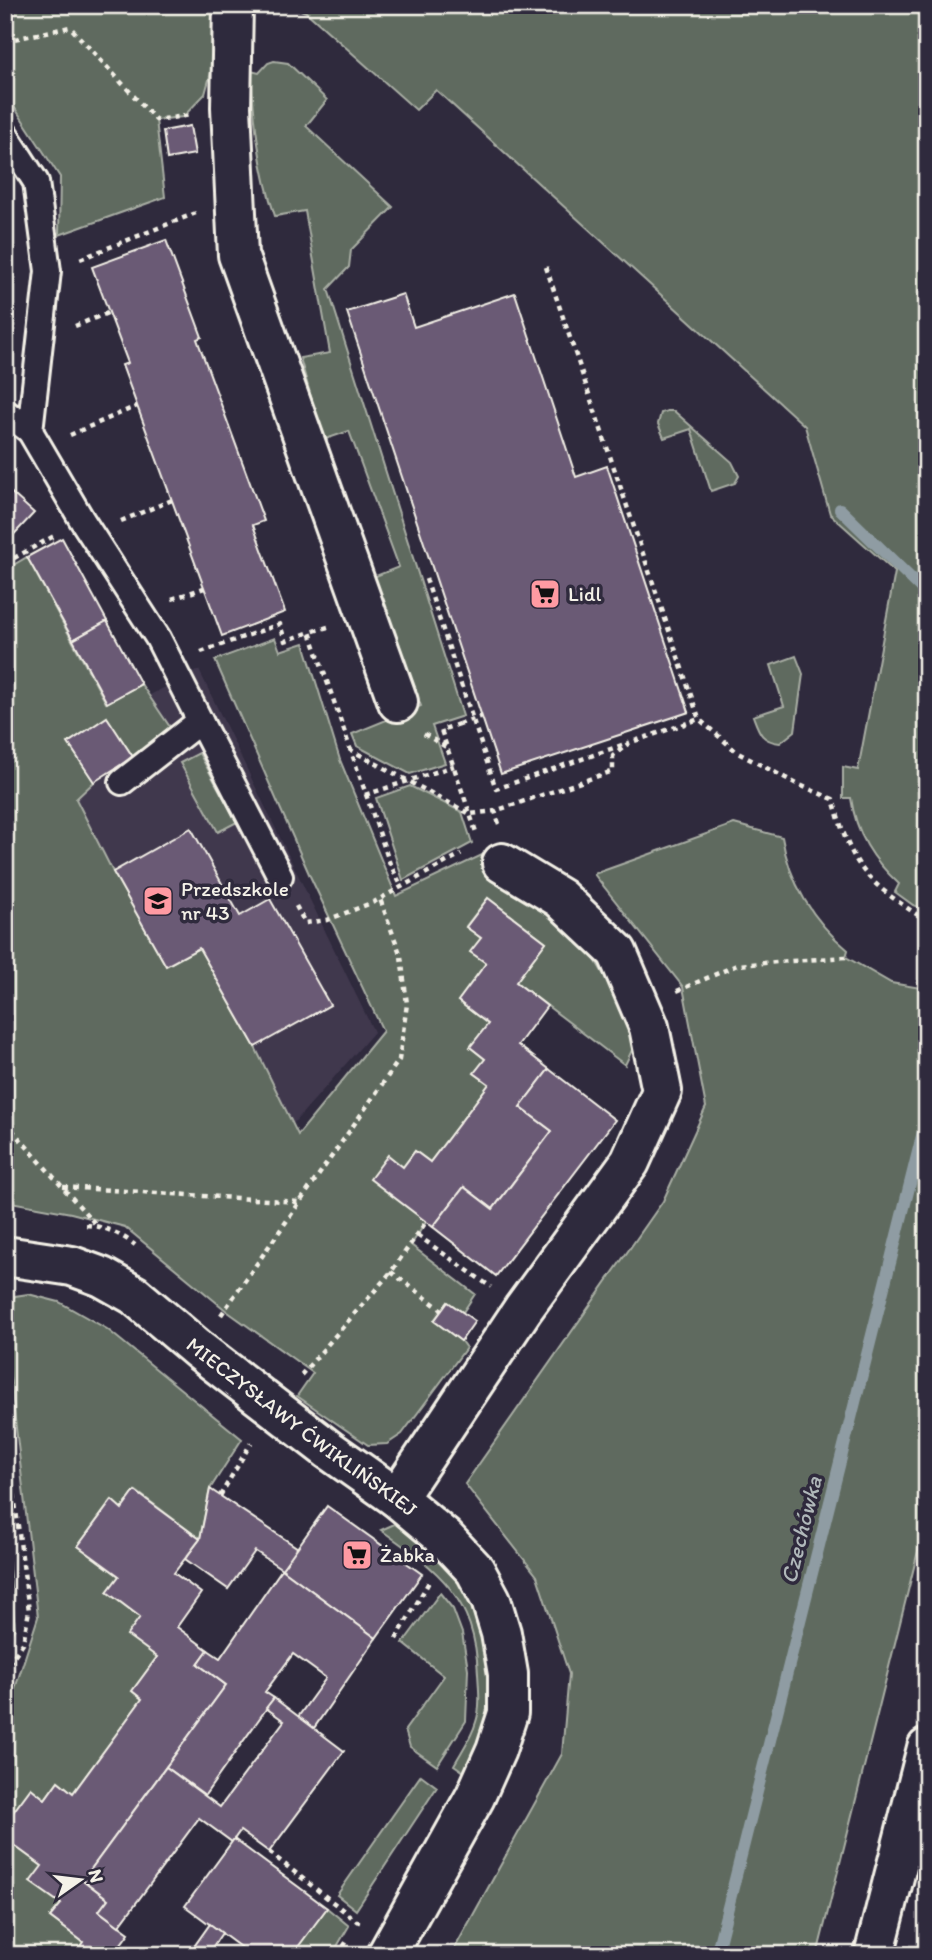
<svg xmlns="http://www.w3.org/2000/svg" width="932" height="1960" font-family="Itim,sans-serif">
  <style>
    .built { fill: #41384e }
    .green { fill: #5e6a5f; stroke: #a9aea4; stroke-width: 2 }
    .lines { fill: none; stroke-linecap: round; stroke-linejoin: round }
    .stream { stroke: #8f9ca3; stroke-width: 12 }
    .building { fill: #6b5a74; stroke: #f4f1e8; stroke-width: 2 }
    .lane-casing { stroke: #f4f1e8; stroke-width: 30 }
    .street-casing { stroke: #f4f1e8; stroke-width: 44 }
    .primary-casing { stroke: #f4f1e8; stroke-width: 44 }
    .path { stroke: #f4f1e8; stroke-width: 4.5; stroke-dasharray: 5 5; stroke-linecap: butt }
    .lane { stroke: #2f2a3d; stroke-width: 24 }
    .street { stroke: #2f2a3d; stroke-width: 38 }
    .primary { stroke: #2f2a3d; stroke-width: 38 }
    .path-bridge { stroke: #f4f1e8; stroke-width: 4.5; stroke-dasharray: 5 5; stroke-linecap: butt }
    .labels { text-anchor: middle; stroke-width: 7; stroke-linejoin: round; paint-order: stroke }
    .poi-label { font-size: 21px; fill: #f4f1e8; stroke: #2f2a3d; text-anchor: start }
    .street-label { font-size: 21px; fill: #f4f1e8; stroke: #2f2a3d }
    .water-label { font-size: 23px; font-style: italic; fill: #b0b8ba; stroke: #2f2a3d }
  </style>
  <rect width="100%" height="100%" fill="#2f2a3d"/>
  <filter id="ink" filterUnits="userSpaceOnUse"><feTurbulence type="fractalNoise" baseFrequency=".0143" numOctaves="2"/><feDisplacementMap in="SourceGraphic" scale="14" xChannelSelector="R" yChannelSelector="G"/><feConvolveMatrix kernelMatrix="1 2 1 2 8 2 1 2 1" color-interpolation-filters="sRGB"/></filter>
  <g filter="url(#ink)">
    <path class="built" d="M199,670L374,1032L262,1159L5,769Z"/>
    <g class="green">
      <path d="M5,5H174L187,9L189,5H218V47L205,94L183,117L156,120L165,197L59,235L60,177L5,93Z"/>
      <path d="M286,5H927V910L913,905L895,892L899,884C873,860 856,834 851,798H843V767L858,770L895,572L830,514L805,426L436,90L416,110L306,12Z"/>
      <path d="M274,61L288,63L327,100L306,126L393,207L351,250L349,267L328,289L463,716L432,726L445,763L410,774L357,746L352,734L421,706L373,577L399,567L349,431L323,440L300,358L330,353L305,211L275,216C259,169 254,120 251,71L259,73L268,63Z"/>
      <path d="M667,411H674L732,462L739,476L735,483L711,491L691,429L664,438L658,424L661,413Z"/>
      <path d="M27,557L106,703L141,684L170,727L133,757L107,718L69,742L94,782L76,799L113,872L166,966L199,948L255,1047L298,1135L383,1031L310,876L215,660L275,638L280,651L304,643L340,760L396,896L499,847L591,953L617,997L634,1046L625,1065L516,982L546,942L488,898L466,926L481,938L471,952L486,963L458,1001L488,1024L470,1047L485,1059L474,1073L489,1084L430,1162L415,1151L403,1167L388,1156L426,1222L411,1245L475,1294L463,1312L448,1302L434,1320L461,1341L466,1348L402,1434L387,1444L368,1445L297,1396L313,1373L228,1312L125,1227L71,1213L5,1201V570Z"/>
      <path d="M796,656L803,674L795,731L780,743C761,741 759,732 753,716L784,706L771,665Z"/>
      <path d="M199,753L237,822L218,832L180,763Z"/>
      <path d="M410,786L462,812L472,843L403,880L376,798Z"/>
      <path d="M734,824L782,837C789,882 813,921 848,950L846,957L891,983L927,989V1515L817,1955H451L562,1754L569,1674L537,1576L465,1484L663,1201L706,1107L683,987L594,874Z"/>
      <path d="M28,1294L59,1302L107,1329L242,1439L210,1489L200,1539L136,1491L122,1509L111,1501L78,1546L119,1576L107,1592L140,1617L157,1657L132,1691L142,1699L73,1793L58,1781L45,1799L31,1789L5,1823V1720L38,1617L5,1333V1307L15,1296Z"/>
      <path d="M399,1522L464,1579L486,1634L491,1705L486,1735L467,1774L454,1765C461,1752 472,1737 476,1722C481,1708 479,1689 478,1674C475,1597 439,1571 381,1530Z"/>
      <path d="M5,1530L15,1628L5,1643Z"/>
      <path d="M440,1593L453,1609L462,1633L468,1669L466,1721L437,1766L410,1747L405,1730L444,1676L403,1643Z"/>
      <path d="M421,1775L437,1787L356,1910L337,1895Z"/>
      <path d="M5,1839L42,1866L61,1904L50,1917L83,1942L74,1955H5Z"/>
      <path d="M327,1908L349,1926L332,1955H308L298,1946Z"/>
    </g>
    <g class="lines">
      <g class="stream">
        <path d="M840,509L927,594"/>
        <path d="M716,1955L927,1116"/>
      </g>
    </g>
    <g class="building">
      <path d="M190,126L195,154L167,159L163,131Z"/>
      <path d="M166,240L202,337L197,339L264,521L253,525L285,612L222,636L122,365L128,363L92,267Z"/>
      <path d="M515,293L576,477L607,466L689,712L501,774L347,312L403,294L414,327Z"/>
      <path d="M5,487L34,513L5,544Z"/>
      <path d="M62,538L107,621L73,640L27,557Z"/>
      <path d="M107,621L141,684L107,703L73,640Z"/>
      <path d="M107,717L133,757L94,782L68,743Z"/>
      <path d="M191,828L240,916L270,899L330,1005L255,1047L199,948L166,966L113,872Z"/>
      <path d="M488,898L546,942L516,982L547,1006L518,1045L549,1069L520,1107L552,1131L493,1209L464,1187L433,1227L370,1179L388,1155L403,1167L415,1151L430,1162L489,1084L474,1073L485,1059L470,1047L488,1024L458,1001L486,963L470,952L481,938L466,927Z"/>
      <path d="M549,1069L615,1120L496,1276L433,1227L464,1187L493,1209L552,1131L520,1107Z"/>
      <path d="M448,1302L475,1321L461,1341L434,1321Z"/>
      <path d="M210,1489L298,1548L282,1569L255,1551L228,1589L185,1559L200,1539Z"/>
      <path d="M135,1491L200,1539L174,1573L201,1593L177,1627L208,1650L198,1664L226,1685L83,1880L108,1899L99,1911L129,1933L118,1948L127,1955H74L83,1942L50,1917L61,1904L30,1882L42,1866L5,1839V1823L31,1788L45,1799L58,1781L73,1793L142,1699L132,1691L157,1657L127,1635L140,1617L107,1592L119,1576L78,1546L112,1500L122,1509Z"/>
      <path d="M327,1506L422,1574L376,1638L282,1569Z"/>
      <path d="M282,1569L376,1638L314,1728L298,1717L326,1678L293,1654L265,1692L274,1698L205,1795L166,1767L226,1685L198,1664L208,1650L220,1658Z"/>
      <path d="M274,1698L344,1751L269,1852L240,1831L232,1842L199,1818L119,1926L99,1911L108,1899L83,1880L166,1767L220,1807L284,1721L266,1708Z"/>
      <path d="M234,1839L327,1908L292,1955H251L185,1906Z"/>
      <path d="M210,1924L222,1933L207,1955H188Z"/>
    </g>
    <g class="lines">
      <g class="lane-casing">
        <g id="lane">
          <path d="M5,134L36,182L48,271L30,431L5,412"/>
          <path d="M30,431L82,520L158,638L200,721L122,782"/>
          <path d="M200,721L280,876"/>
        </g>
      </g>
      <g class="street-casing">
        <g id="street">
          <path d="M233,5L231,107L238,255L398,702"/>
          <path id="s1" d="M5,1256L72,1266L102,1277L134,1295L199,1350L329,1450L397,1498L445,1538L475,1570L491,1600L501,1633L508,1674V1713L496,1750L475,1797L387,1955"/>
          <path d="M397,1498L523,1309L630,1162L662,1091L649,1027L617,952L560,898L502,863"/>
        </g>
      </g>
      <g class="primary-casing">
        <path id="primary" d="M874,1955L927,1748"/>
      </g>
      <g class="path">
        <path d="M5,41L70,27L156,120L192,115"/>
        <path d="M80,259L196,213"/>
        <path d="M546,267L699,719L738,753L797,784L833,799C853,871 866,881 927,921"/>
        <path d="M75,326L110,312"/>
        <path d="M70,435L137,406"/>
        <path d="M121,521L172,500"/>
        <path d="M5,563L54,536"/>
        <path d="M426,579L496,789L625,744"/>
        <path d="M172,599L204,588"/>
        <path d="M328,627L310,632L390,864L402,887"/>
        <path d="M201,652L280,624L285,641L310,632"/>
        <path d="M459,724L441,730L470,814L495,811"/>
        <path d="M424,734L446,747"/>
        <path d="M349,749L470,814L476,832"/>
        <path d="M365,795L454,766"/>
        <path d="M499,824L495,811L613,771V756L629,743L699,719"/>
        <path d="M296,906L305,923L327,920L374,902L461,854"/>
        <path d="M677,991L737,965L846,957"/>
        <path d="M5,1122L97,1226"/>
        <path d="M63,1187L299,1202"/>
        <path d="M86,1225C104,1226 121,1234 135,1245"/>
        <path d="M417,1235L491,1287"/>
        <path d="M391,1272L442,1310"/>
        <path d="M221,1315L399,1060L407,1004L401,956L380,899"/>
        <path d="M301,1375L391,1272L426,1222"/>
        <path d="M5,1425L29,1611L23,1643L5,1669"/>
        <path d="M220,1496L251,1443"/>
        <path d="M396,1639L429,1582"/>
        <path d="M269,1852L358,1922L357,1924"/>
        <path d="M294,1952L298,1955"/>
        <path d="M338,1955L347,1941"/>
      </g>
      <use href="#lane" class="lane"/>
      <use href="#street" class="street"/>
      <use href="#primary" class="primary"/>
      <path class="path-bridge" d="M459,724L482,716"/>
    </g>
  </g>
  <defs>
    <g id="supermarket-square" transform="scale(1.575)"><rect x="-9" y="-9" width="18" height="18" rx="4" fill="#ff9aa2" stroke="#2f2a3d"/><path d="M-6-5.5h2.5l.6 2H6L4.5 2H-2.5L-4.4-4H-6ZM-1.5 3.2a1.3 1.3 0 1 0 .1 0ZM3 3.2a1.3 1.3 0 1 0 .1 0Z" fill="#111"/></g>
    <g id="school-square" transform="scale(1.575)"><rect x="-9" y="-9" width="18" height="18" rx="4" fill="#ff9aa2" stroke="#2f2a3d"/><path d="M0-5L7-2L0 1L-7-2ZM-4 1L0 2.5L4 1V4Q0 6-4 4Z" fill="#111"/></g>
  </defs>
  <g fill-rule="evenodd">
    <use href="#supermarket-square" x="545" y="594"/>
    <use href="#school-square" x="158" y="901"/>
    <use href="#supermarket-square" x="357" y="1555"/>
  </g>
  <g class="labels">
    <g class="poi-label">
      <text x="568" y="601">Lidl</text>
      <text x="181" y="896">Przedszkole<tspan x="181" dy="24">nr 43</tspan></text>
      <text x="380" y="1562">Żabka</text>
    </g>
    <g class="street-label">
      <text dy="7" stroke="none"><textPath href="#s1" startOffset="350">MIECZYSŁAWY ĆWIKLIŃSKIEJ</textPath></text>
    </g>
    <g class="water-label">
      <text transform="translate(801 1530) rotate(-76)" y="8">Czechówka</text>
    </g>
  </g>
  <rect width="932" height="1960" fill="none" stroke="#2f2a3d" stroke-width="28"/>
  <rect x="14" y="14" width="904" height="1932" fill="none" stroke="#f4f1e8" stroke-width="2.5" filter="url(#ink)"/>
  <g transform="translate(80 1880) rotate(76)" stroke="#2f2a3d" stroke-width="5" paint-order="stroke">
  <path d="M0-5L12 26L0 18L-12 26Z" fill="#f4f1e8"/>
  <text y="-10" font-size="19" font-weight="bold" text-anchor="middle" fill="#f4f1e8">N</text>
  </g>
</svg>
